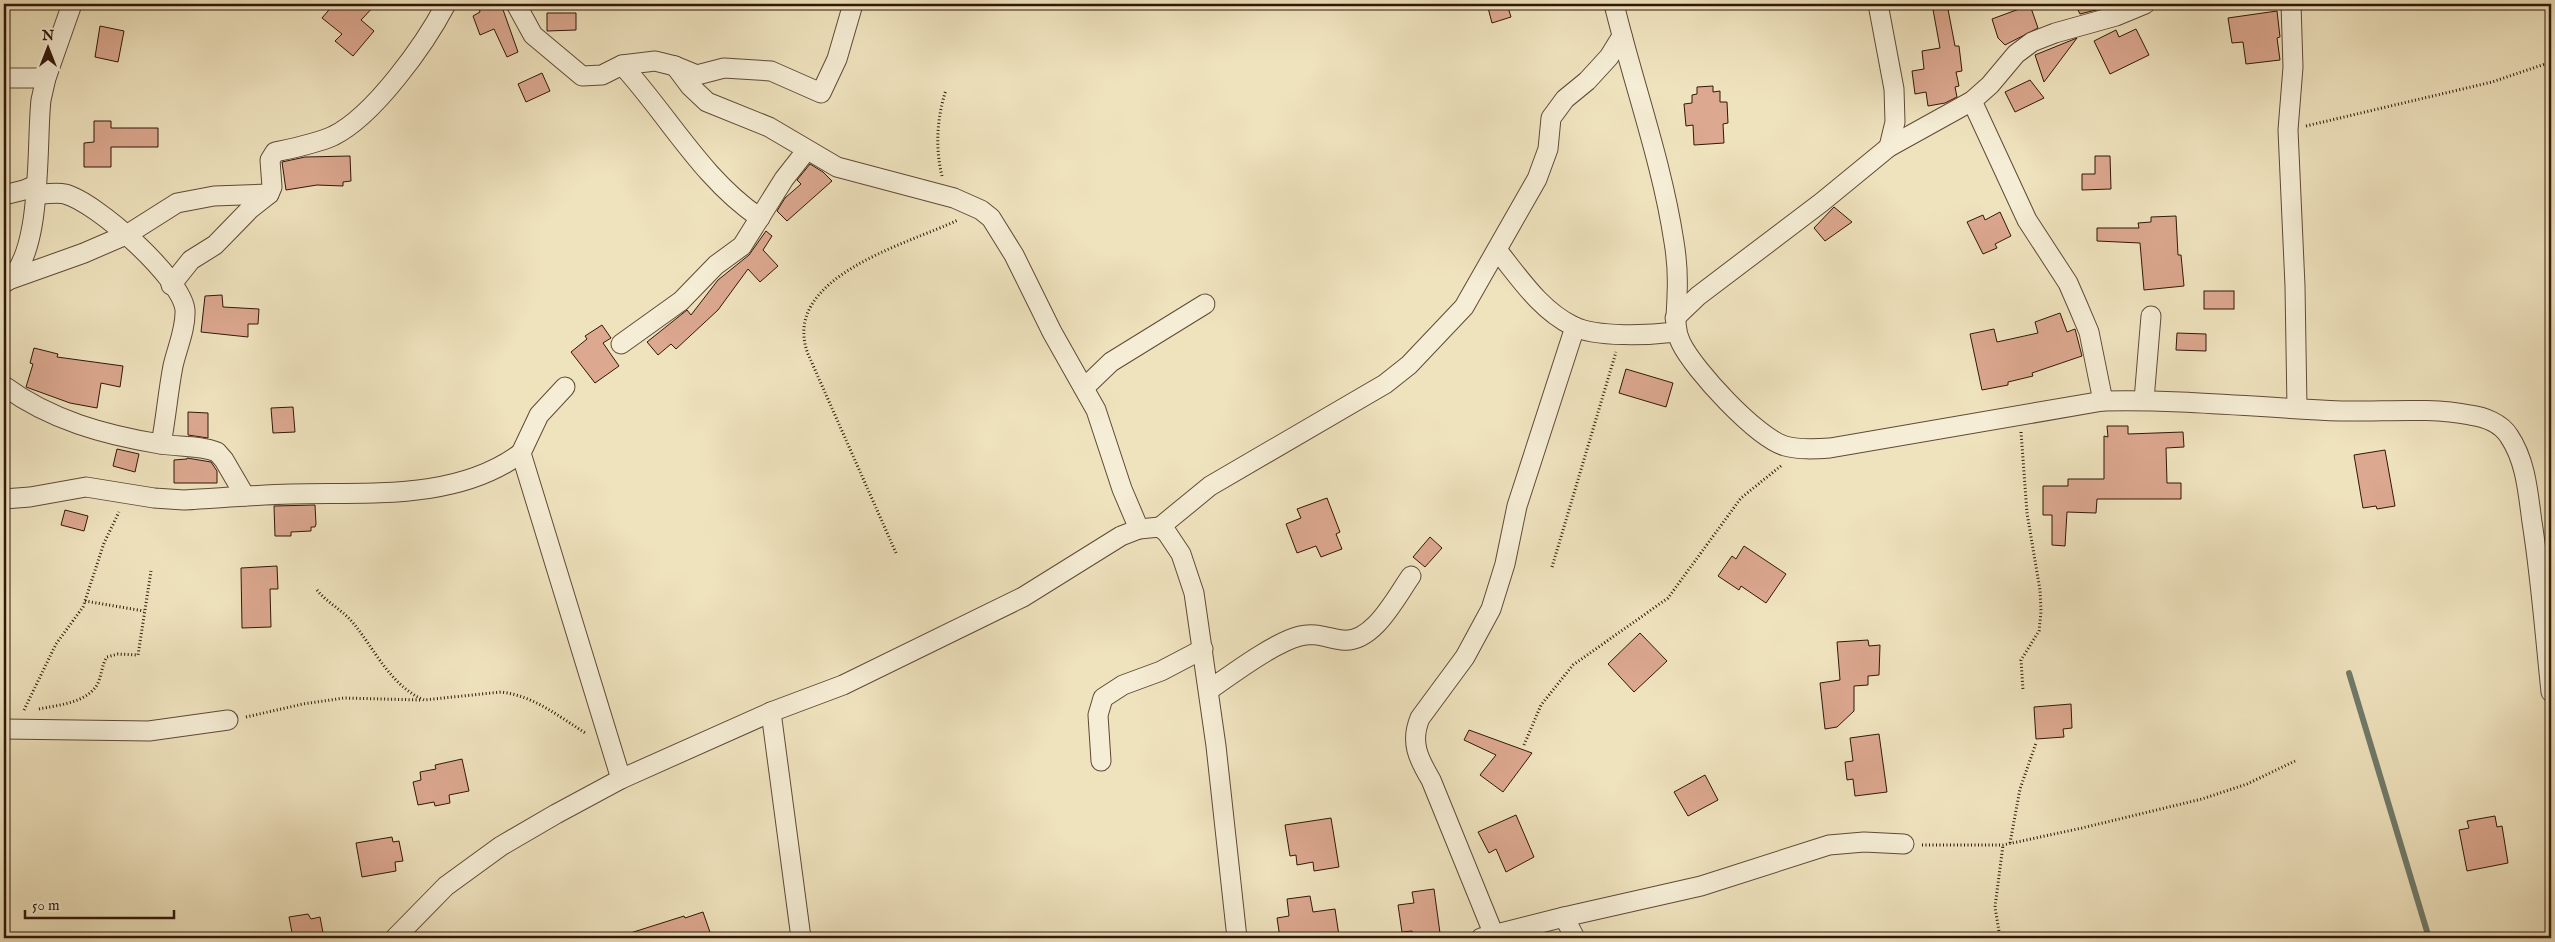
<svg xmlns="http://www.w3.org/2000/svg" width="2555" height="942" font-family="'IM FELL English',serif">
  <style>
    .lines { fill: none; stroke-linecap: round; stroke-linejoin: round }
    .stream { stroke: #707b6b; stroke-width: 6 }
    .building { fill: #dca890; stroke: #311708 }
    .minor-casing { stroke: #604a36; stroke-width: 21 }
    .path { stroke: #311708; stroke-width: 3; stroke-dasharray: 1 2.5; stroke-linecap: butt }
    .minor { stroke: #f5edd5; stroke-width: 19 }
  </style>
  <rect width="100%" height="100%" fill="#efe3be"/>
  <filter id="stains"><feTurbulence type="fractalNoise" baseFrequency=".004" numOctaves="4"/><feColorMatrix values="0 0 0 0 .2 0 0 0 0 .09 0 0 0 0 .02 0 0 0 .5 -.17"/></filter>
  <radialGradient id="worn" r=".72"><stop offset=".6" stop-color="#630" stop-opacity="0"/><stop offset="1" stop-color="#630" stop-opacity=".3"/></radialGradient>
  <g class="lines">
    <path class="stream" d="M2349,673L2429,938"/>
  </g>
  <g class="building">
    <path d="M334,4H376L361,20L374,31L353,56L335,41L342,34L322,18Z"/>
    <path d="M490,4H501L518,52L507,57L494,29L480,35L473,16L480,12L479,8Z"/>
    <path d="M1487,4H1507L1511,17L1492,23Z"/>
    <path d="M1932,4H1947L1955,46H1959L1962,71L1956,72L1959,86L1955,87L1957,97L1945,103L1928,106L1926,92L1915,94L1912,71L1924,69L1922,51L1940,48Z"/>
    <path d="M2075,4H2104L2100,9L2080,14Z"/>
    <path d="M2030,5L2038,28L2005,45L1998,38L1992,19Z"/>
    <path d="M2277,11L2280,37L2277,38L2280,60L2246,64L2243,42L2232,43L2228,18Z"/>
    <path d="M547,13H576V30L547,31Z"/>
    <path d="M100,26L124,31L118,62L95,57Z"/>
    <path d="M2136,29L2149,55L2110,74L2094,41L2116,30L2119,37Z"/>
    <path d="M2077,38L2044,82L2035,55Z"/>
    <path d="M542,73L550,91L526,102L518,84Z"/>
    <path d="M2030,80L2044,98L2015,112L2005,92Z"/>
    <path d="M1713,86V92L1720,91V102H1727L1728,123L1723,124L1724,143L1694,145L1693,125L1686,126L1684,104L1692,103V95L1697,94V87Z"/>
    <path d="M94,121H111V128H158V147H111V167H84V143L94,142Z"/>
    <path d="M350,156L351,181L343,182V186L317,185L286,190L282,162L305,157Z"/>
    <path d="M2095,156H2110L2111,189L2082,190V174H2095Z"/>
    <path d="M810,164L823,172L832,181L787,221L777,211L785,198L801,184L797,180Z"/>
    <path d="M1834,207L1852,222L1825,241L1814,228Z"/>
    <path d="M2000,212L2011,236L1995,244L1997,248L1983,254L1967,222L1983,215L1985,220Z"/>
    <path d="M2176,216L2178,255H2181L2184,286L2144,290L2140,243L2097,241V228H2139L2138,223L2151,222V217Z"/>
    <path d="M766,231L772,236L763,250L778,266L760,282L748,269L718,310L676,349L671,344L658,355L647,342L687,310L691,315L718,280L749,255Z"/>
    <rect x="2204" y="291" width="30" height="18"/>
    <path d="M222,295L223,307L259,309L258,324H248V337L201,332L205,296Z"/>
    <path d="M2060,313L2067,332L2075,329L2082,356L2032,373L2033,376L2008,382V385L1982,390L1970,334L1994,329L1997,342L2038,333L2035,322Z"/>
    <path d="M602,325L611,338L603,343L619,366L595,383L571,352L587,339L585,336Z"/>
    <path d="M2177,333L2206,334V351L2176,350Z"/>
    <path d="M34,348L58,354L57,357L123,366L120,387L101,383L97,408L70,403L26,387L33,364L30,363Z"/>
    <path d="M1626,369L1673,383L1666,407L1619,393Z"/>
    <path d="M293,407L295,432L273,433L271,408Z"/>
    <path d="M188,412L208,413V438L188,435Z"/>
    <path d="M2107,426H2128V434L2183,432L2184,447L2166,448L2167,483H2181V499H2097L2096,513L2067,512L2065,546L2052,545V515H2043V486H2068V479H2104V436L2108,437Z"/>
    <path d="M117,449L139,454L135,472L113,466Z"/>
    <path d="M2385,450L2395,506L2377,509L2376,506L2363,508L2354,455Z"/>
    <path d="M187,458L211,462L217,471V483H174V460L187,459Z"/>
    <path d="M1327,498L1340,532L1336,534L1342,549L1321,557L1316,546L1297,553L1286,524L1301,518L1297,509Z"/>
    <path d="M315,505L316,524L315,527H311V531L291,532V536H275L274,506Z"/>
    <path d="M65,510L88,516L84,531L61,525Z"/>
    <path d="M1430,537L1442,548L1425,567L1413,557Z"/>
    <path d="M1744,546L1786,574L1766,603L1741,586L1739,590L1718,576L1732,556L1736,559Z"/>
    <path d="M277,566L278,589H270L271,627L242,628L241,568Z"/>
    <path d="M1640,633L1667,661L1634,692L1608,664Z"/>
    <path d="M1868,640L1869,646L1880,645L1879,675L1868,676V685L1854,686V711L1837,727L1825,729L1820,683L1840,680L1837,642Z"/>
    <path d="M2071,704L2072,728L2063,729L2064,737L2036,739L2034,707Z"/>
    <path d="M1469,730L1532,753L1503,792L1480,775L1496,755L1464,740Z"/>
    <path d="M1879,734L1887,792L1855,796L1853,779L1847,780L1845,762L1853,761L1850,738Z"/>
    <path d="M462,759L469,791L449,795L450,803L435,806L434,802L418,805L413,782L421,780L420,772L436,769L435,765Z"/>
    <path d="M1705,775L1718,800L1688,816L1674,792Z"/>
    <path d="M1516,815L1534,857L1506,872L1496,849L1489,853L1478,832Z"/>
    <path d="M2495,816L2497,827L2502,826L2508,863L2467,871L2459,830L2469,828L2467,821Z"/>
    <path d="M1331,818L1339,867L1314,871L1313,862L1297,865L1296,855L1290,856L1285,825Z"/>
    <path d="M392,837L393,842L399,841L403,861L395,862L396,871L362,877L356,843Z"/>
    <path d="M1434,889L1440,933L1413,937L1412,931L1402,932L1398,905L1414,903L1412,892Z"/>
    <path d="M1310,896L1313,912L1335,909L1339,936L1280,938L1277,918L1289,916L1287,899Z"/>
    <path d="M703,912L712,938H624V935L684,916L685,918Z"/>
    <path d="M308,914L311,919L320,917L324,938H293L289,917Z"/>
  </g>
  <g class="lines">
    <g class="minor-casing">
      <g id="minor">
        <path d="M516,4L533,35L582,76L602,75L622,65L655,61L675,66L697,75L724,68L771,71L821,93L837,59L853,4"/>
        <path d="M1614,4C1633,83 1662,162 1674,242C1677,260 1678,277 1677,295C1677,312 1673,327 1681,343C1694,370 1757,438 1785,446C1799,450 1815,449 1830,448L2103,401C2183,399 2262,408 2341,411C2382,412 2430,407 2470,415C2484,417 2501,423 2509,436C2526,461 2528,493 2532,522C2541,579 2545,635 2551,692"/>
        <path d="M1878,4L1894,89L1895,122L1889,147"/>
        <path d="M2291,4L2293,67L2288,130L2295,286L2297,408"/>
        <path d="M622,65C668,115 702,179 760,218"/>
        <path d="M675,66L690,86L707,102L769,127L837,167L954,198L981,210L991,218L1014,255L1052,332L1096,410L1122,489L1139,529"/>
        <path d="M4,78H46"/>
        <path d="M1972,101L2027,220L2068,283L2078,306L2089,332L2103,401"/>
        <path d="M4,195L24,190L36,185"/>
        <path d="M35,195C45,194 56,192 65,194C96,202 182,278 185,310C186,329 177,348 173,366C168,392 166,418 161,444"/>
        <path d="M1497,250C1519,277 1540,310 1573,326C1596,338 1651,335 1676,332"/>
        <path d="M11,279L84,253L128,234L177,203L214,196L269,194"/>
        <path d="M4,283C44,261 36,142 41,100L46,78L72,4"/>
        <path d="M171,285L191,260L215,245L250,209L269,194L272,187L270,160L275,152C294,148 315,144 333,136C374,116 425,44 446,4"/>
        <path d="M1675,318L1698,296L1822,202L1889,147L1972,101L1990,85L2016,54L2032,42L2055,33L2116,16L2145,4"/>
        <path d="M621,344L681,301L716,265L742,246L784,179L806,151"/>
        <path d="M4,386C50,420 105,435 160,444C179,447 200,445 217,452L224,460L245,496"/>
        <path d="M565,387L539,415L521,453L621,779"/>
        <path d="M1084,388L1111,362L1205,304"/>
        <path d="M2144,400L2151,316"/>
        <path d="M4,499L30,497L86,487L154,498L184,500C220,498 255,495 291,494C367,492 457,501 521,453"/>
        <path d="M1160,527L1210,486L1385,384L1409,365L1464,307L1537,179L1548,149L1551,118L1565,99L1587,81L1609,57L1622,36"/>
        <path d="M1209,690C1232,674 1275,642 1300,636C1315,632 1327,638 1342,640C1373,644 1396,597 1411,576"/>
        <path d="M771,712L801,938"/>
        <path d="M4,729L149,731L228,720"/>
        <path d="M1101,761L1098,715L1103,698L1123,685L1161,671L1203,649"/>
        <path d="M1564,917L1575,938"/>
        <path d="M1494,935L1431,780C1418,758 1410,742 1420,718L1465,657L1491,609L1505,564L1517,506L1575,327"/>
        <path d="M395,938L446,886L501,846L556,814L621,779L771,712L843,685L1023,597L1121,536L1139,529L1160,527L1167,533L1181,554L1194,593L1216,746L1237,938"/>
        <path d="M1481,938L1564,917L1701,886L1829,845L1864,842L1904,844"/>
      </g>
    </g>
    <g class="path">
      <path d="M2306,126L2492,82L2551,62"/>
      <path d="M942,176C935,148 937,117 946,90"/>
      <path d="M2021,432L2027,513L2040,590L2041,612L2039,631L2021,660L2023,690"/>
      <path d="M896,553L808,354C779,277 908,244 958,220"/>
      <path d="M1552,567L1616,352"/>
      <path d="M317,590C327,603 343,610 354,624C375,650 391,686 424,700L501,692C535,696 559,717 587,734"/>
      <path d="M85,601L144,611"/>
      <path d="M39,709C58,705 88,703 98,683C102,674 102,664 107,657L118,654L138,655L151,571"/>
      <path d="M24,710L56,644L83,607L104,543L119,512"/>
      <path d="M246,717L303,704L344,698L421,700"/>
      <path d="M1524,745L1541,705L1573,665L1668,598L1741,498L1782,465"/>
      <path d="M2010,843L2020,789L2036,743"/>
      <path d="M1922,845H2003L2082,828L2202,799L2247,784L2295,761"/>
      <path d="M2000,938L1995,907L2003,845"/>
    </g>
    <use href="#minor" class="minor"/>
  </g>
  <rect width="2555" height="942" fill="none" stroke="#efe3be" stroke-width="20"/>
  <rect x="5" y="5" width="2545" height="932" fill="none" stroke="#311708" stroke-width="2.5"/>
  <rect x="10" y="10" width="2535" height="922" fill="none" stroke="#311708"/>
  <g transform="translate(48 48)" stroke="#f5edd5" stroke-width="4" paint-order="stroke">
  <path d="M0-4L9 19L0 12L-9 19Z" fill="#311708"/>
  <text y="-8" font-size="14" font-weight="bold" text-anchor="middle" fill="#311708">N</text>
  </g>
  <path d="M25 910v8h149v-8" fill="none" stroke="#311708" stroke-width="2.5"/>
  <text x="32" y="910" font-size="15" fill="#311708" stroke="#f5edd5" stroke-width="4" paint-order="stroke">50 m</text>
  <rect width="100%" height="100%" filter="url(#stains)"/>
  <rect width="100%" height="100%" fill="url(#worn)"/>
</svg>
